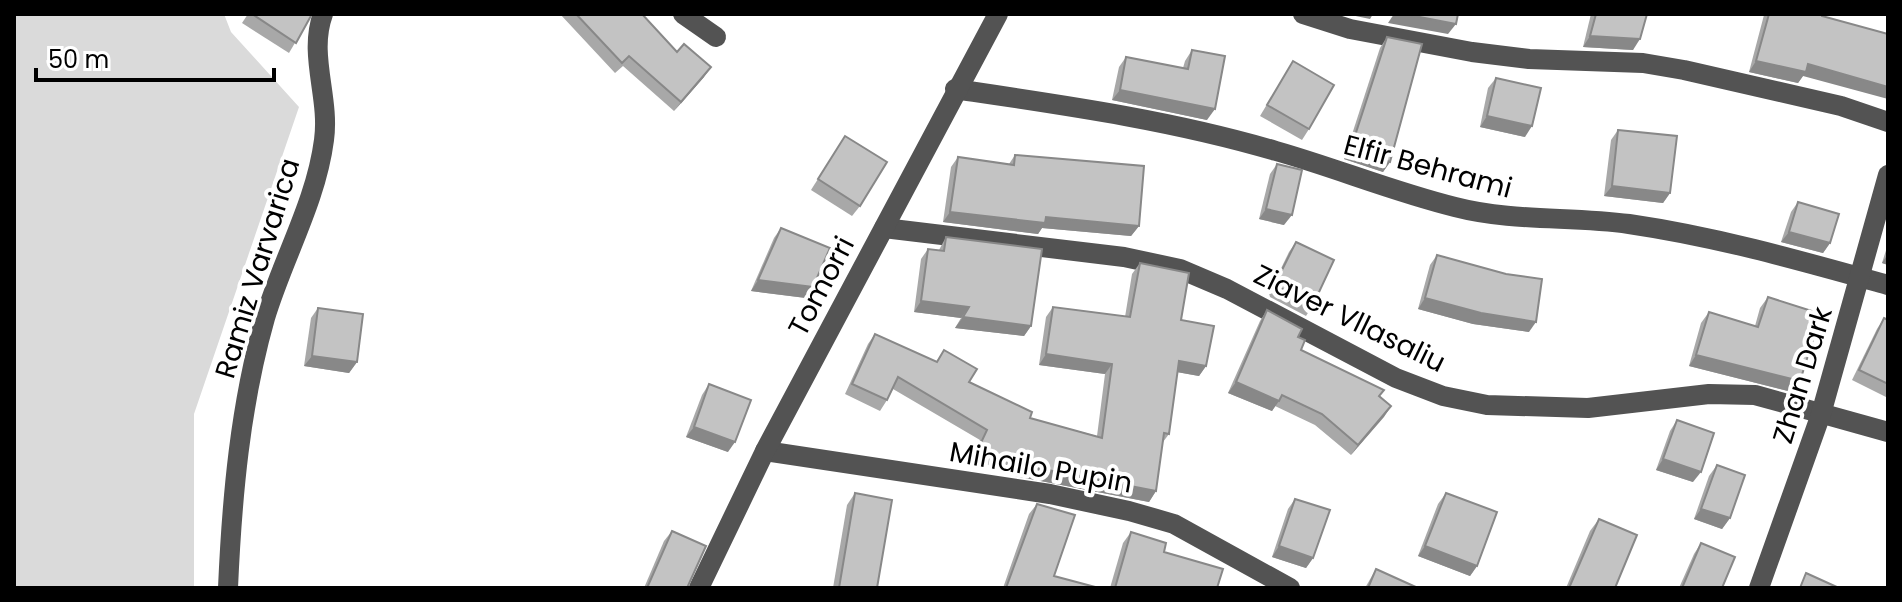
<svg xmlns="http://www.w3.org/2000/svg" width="1902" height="602" font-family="Poppins,sans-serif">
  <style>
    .green { fill: #dadada }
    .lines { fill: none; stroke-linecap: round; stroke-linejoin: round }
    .minor { stroke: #535353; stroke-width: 20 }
    .wall { fill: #a8a8a8 }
    .shaded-wall { fill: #888 }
    .building { fill: #c3c3c3; stroke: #888; stroke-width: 2 }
    .labels { text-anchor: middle; stroke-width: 8; stroke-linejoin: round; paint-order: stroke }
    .street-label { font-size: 28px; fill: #000; stroke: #fff }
  </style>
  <rect width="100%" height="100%" fill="#fff"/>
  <path class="green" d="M14,14H224L231,32L299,107L194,414V588H14Z"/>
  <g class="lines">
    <g class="minor">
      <path d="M683,14L716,37"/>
      <path d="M1303,14L1350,29L1472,52L1529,59L1643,63L1684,70L1841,106L1888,122"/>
      <path d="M955,89C1063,105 1171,120 1276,151C1336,168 1394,192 1455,207C1513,222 1571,216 1629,224C1718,237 1802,261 1888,285"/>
      <path d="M884,228L1124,257L1180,269L1227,289L1396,378L1443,396L1487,405L1588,408L1709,394L1755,395L1888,432"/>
      <path d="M765,451L1050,494L1129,511L1174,524L1290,588"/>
      <path d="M228,588C232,497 240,406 265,318C283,258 316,202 324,140C330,97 308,55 323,14"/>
      <path d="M699,588L765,451L998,14"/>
      <path d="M1759,588L1821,414L1888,175"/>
    </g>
  </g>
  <g class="wall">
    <path d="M248,14H312L289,53L242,23Z"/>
    <path d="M560,14H642L677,52L704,77L674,111L623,66L615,73Z"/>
    <path d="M1591,14H1647L1633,50L1583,47Z"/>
    <path d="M1758,14H1822L1803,76L1798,83L1749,72L1764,15Z"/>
    <path d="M1387,37L1390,162L1383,172L1344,159L1380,48Z"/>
    <path d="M1192,50L1207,120L1112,100L1119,67L1126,57L1183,68L1185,61Z"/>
    <path d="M1293,61L1309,129L1302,140L1260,116Z"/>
    <path d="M1496,78L1525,137L1480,127L1488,88Z"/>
    <path d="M1618,130L1670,193L1663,203L1604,196L1611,140Z"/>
    <path d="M845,136L860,206L852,216L811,190Z"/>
    <path d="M1015,155L1139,226L1131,236L1042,228L1038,234L943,222L951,167L958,157L1009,164Z"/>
    <path d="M1277,164L1284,225L1259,219L1270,174Z"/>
    <path d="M1798,202L1830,243L1823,253L1781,242L1791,212Z"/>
    <path d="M781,228L806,298L751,291L774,238Z"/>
    <path d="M946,237L1031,326L1024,336L955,328L961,318L914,312L921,259L928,249L939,250Z"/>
    <path d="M1296,242L1313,305L1306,316L1270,297L1269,293L1289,252Z"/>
    <path d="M1888,244V265L1882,263Z"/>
    <path d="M1437,255L1506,274L1529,332L1473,324L1418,309L1430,265Z"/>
    <path d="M1140,263L1181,320L1206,366L1199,376L1177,372L1169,434L1163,442L1156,491L1149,502L1010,475L971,457L980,440L893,389L887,400L880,411L845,394L868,344L875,334L936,362L944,350L969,382L1030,418L1097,436L1105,374L1039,365L1046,317L1053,307L1125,317L1132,274Z"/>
    <path d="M1768,297L1800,381L1792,392L1689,366L1701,323L1709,312L1755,326L1760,308Z"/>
    <path d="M318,308L357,362L349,373L304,366L311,318Z"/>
    <path d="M1267,310L1298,337L1301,350L1380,397L1391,406L1351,455L1315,425L1275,406L1272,411L1228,393L1260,321Z"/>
    <path d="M1884,318L1888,320V398L1852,380L1877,329Z"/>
    <path d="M709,384L728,452L686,437L702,395Z"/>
    <path d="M1677,420L1693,482L1656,470L1670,431Z"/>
    <path d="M1717,465L1730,518L1722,529L1694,519L1709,476Z"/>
    <path d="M855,493L877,588H833L847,505Z"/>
    <path d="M1446,493L1477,566L1470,576L1418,556L1438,504Z"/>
    <path d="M1295,499L1313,558L1306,568L1272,557L1288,509Z"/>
    <path d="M1037,504L1054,576L1099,588H1003L1029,514Z"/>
    <path d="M1599,519L1615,588H1566L1590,531Z"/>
    <path d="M672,531L687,588H644L664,541Z"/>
    <path d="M1131,532L1164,552L1217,588H1110L1123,543Z"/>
    <path d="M1701,543L1722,588H1679L1694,554Z"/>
    <path d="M1376,569L1418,588H1365Z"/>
  </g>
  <g class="shaded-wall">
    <path d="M1346,14H1373L1370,19Z"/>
    <path d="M1394,14H1404L1456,24L1448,34L1388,23Z"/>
    <path d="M1590,36L1640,39L1633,50L1583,47Z"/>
    <path d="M1756,61L1808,64L1888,87V99L1803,76L1798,83L1749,72Z"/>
    <path d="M711,67L704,77L674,111L681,102Z"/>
    <path d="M1120,90L1215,109L1207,120L1112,100Z"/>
    <path d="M1487,116L1532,126L1525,137L1480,127Z"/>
    <path d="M1351,148L1390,162L1383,172L1344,159Z"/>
    <path d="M1612,186L1670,193L1663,203L1604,196Z"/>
    <path d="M1266,209L1292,215L1284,225L1259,219Z"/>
    <path d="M950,212L1046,217L1139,226L1131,236L1042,228L1038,234L943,222Z"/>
    <path d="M1789,232L1830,243L1823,253L1781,242Z"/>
    <path d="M1888,254V265L1882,263Z"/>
    <path d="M758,280L813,287L806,298L751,291Z"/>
    <path d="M1425,298L1536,322L1529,332L1473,324L1418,309Z"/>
    <path d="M921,301L969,307L961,318L914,312Z"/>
    <path d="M963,317L1031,326L1024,336L955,328Z"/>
    <path d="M1046,354L1112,364L1105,374L1039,365Z"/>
    <path d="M1696,355L1800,381L1792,392L1689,366Z"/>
    <path d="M312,356L357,362L349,373L304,366Z"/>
    <path d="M1179,361L1206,366L1199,376L1171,371Z"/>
    <path d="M1236,382L1279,401L1272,411L1228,393Z"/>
    <path d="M1391,406L1384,417L1351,455L1358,445Z"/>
    <path d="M694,427L735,442L728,452L686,437Z"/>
    <path d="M1663,459L1701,472L1693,482L1656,470Z"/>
    <path d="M1017,464L1156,491L1149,502L1010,475Z"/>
    <path d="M1701,509L1730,518L1722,529L1694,519Z"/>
    <path d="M1279,546L1313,558L1306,568L1272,557Z"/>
    <path d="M1425,546L1477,566L1470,576L1418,556Z"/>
  </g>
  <g class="building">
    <path d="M252,14H312L296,43Z"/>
    <path d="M576,14H642L677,52L684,44L711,67L681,102L629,56L622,63Z"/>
    <path d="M1404,14H1458L1456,24Z"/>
    <path d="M1596,14H1647L1640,39L1590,36Z"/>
    <path d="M1769,14H1822V16L1888,34V87L1808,64L1806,72L1756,61Z"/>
    <path d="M1387,37L1422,44L1390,162L1351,148Z"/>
    <path d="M1192,50L1225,56L1215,109L1120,90L1126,57L1188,69Z"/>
    <path d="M1293,61L1334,85L1309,129L1267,105Z"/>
    <path d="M1496,78L1541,88L1532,126L1487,116Z"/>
    <path d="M1618,130L1677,136L1670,193L1612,186Z"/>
    <path d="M845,136L887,162L860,206L818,179Z"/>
    <path d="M1015,155L1144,166L1139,226L1046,217L1045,223L950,212L958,157L1014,165Z"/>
    <path d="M1277,164L1302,170L1292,215L1266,209Z"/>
    <path d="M1798,202L1839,214L1830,243L1789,232Z"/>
    <path d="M781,228L830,248L813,287L758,280Z"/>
    <path d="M946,237L1042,249L1031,326L963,317L969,307L921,301L928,249L944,251Z"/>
    <path d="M1296,242L1334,260L1313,305L1278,287L1276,282Z"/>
    <path d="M1437,255L1506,274L1542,279L1536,322L1481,313L1425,298Z"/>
    <path d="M1140,263L1189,273L1181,320L1214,326L1206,366L1179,361L1169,434L1164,433L1156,491L1017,464L979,447L987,430L898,377L887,400L852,384L875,334L937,362L944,350L977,369L969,382L1032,412L1030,418L1102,438L1112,364L1046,354L1053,307L1130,317Z"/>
    <path d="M1768,297L1821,314L1800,381L1696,355L1709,312L1758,327Z"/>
    <path d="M318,308L363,314L357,362L312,356Z"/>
    <path d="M1267,310L1302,329L1298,337L1305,340L1301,350L1384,390L1379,396L1391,406L1358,445L1322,414L1282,395L1279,401L1236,382Z"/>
    <path d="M1884,318L1888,320V384L1859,370Z"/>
    <path d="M709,384L751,400L735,442L694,427Z"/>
    <path d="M1677,420L1714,433L1701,472L1663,459Z"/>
    <path d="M1717,465L1745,475L1730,518L1701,509Z"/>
    <path d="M855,493L892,500L877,588H839Z"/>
    <path d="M1446,493L1497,512L1477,566L1425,546Z"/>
    <path d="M1295,499L1330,510L1313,558L1279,546Z"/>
    <path d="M1037,504L1075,515L1054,576L1099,588H1006Z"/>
    <path d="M1599,519L1637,535L1615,588H1569Z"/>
    <path d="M672,531L706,546L687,588H647Z"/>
    <path d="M1131,532L1166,543L1164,552L1223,569L1217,588H1115Z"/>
    <path d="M1701,543L1735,557L1722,588H1682Z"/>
    <path d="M1376,569L1418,588H1368Z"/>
    <path d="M1806,573L1839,588H1800Z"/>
  </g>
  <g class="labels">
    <g class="street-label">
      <text transform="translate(1428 166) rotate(15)" y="10">Elfir Behrami</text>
      <text transform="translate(257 268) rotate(-73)" y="10">Ramiz Varvarica</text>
      <text transform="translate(821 286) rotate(-62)" y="10">Tomorri</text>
      <text transform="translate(1350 318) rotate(26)" y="10">Ziaver Vllasaliu</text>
      <text transform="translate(1802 375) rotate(-73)" y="10">Zhan Dark</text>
      <text transform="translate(1041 467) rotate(10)" y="10">Mihailo Pupin</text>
    </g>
  </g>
  <rect width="1902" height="602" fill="none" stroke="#000000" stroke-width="32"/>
  <path d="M36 68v12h238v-12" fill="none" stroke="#000000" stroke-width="4"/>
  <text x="48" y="68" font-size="24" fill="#000000" stroke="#ffffff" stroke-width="6" paint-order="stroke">50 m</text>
</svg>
